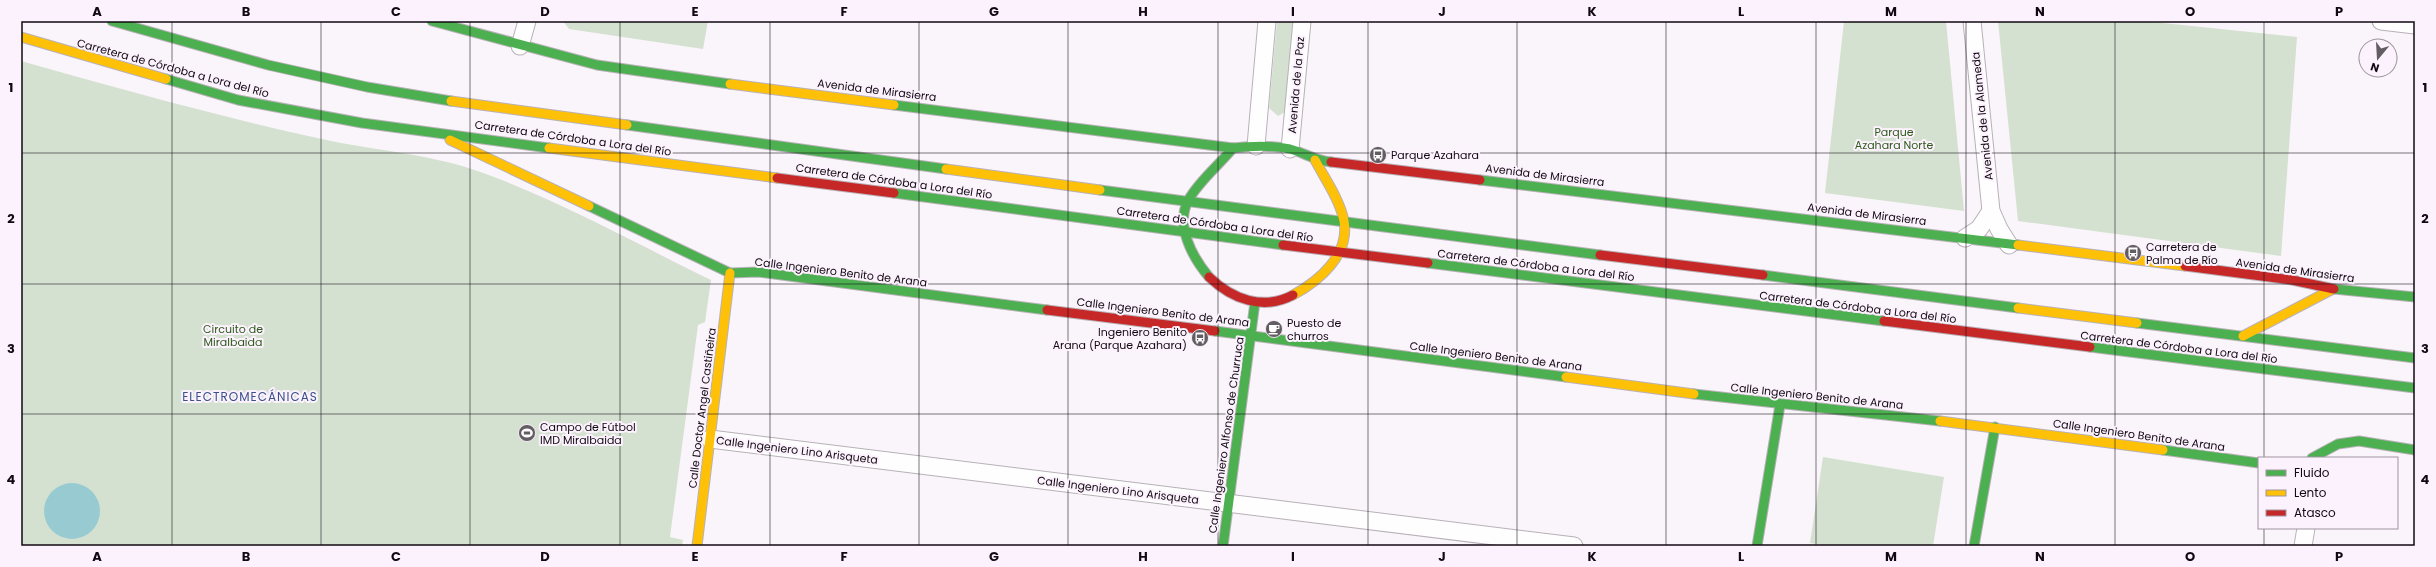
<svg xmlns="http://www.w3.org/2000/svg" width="2436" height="567" font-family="Poppins,sans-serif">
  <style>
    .green { fill: #d5e1d0 }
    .water { fill: #97cbd1 }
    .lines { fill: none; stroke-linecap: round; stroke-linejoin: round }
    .street-casing { stroke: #b8b1b8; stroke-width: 19 }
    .fast-casing { stroke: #b8b1b8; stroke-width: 11 }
    .slow-casing { stroke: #b8b1b8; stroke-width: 11 }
    .jam-casing { stroke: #b8b1b8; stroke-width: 11 }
    .street { stroke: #fefefe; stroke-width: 17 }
    .fast { stroke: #4caf50; stroke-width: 9 }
    .slow { stroke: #ffc107; stroke-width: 9 }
    .jam { stroke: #c62828; stroke-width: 9 }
    .grid { fill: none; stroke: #110912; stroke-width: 1; stroke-opacity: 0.55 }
    .labels { text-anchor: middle; stroke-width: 4; stroke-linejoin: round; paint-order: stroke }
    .street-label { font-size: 11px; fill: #110912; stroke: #fcf2fd }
    .park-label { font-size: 11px; fill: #2d5a1a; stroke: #fcf2fd }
    .poi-label { font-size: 11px; fill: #110912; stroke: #fcf2fd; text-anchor: start }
    .neighbourhood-label { font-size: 12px; letter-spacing: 1px; fill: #39518b; stroke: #fcf2fd }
    .neatline { fill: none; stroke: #110912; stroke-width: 1.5 }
    .grid-label { font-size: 13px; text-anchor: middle; font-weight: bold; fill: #110912 }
  </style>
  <rect width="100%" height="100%" fill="#faf5fa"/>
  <g class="green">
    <path d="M563,21H708L703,49L569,29Z"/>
    <path d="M1277,21H1295L1287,111L1278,116L1269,108Z"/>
    <path d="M1844,21H1946L1964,211L1825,193Z"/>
    <path d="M1998,21H2144L2297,37L2281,256L2018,221Z"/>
    <path d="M21,61C121,89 220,117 322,139C376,151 434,154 486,174C562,202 639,245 711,280L705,322L698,325L670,537L683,540L682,546H21Z"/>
    <path d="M1823,457L1944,477L1933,546H1827L1810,543Z"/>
  </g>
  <circle class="water" cx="72" cy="511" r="28"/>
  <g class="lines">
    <g class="street-casing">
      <g id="street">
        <path d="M1972,21L1991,211L1999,229L2009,245"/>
        <path d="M2381,21L2415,25"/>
        <path d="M520,46L527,21"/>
        <path d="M1256,146L1267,21"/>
        <path d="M1290,149L1302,21"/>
        <path d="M1965,238L1979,229L1991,211"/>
        <path d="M710,439L1574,546"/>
        <path d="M2303,546L2306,528"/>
      </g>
    </g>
    <g class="fast-casing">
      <g id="fast">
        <path d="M112,21L268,65L367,87L451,101"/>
        <path d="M432,21L597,65L730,84"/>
        <path d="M166,79L238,100L362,123L549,148"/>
        <path d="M894,105L1233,148"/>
        <path d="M627,125L946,169"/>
        <path d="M1480,180L2018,245"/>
        <path d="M1100,190L1600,255"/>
        <path d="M894,193L1283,245"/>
        <path d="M589,206L730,273L758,272L1047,310"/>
        <path d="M1428,263L1884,321"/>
        <path d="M1763,275L2018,308"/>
        <path d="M1209,277C1193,258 1174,225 1189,199C1200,180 1219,165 1233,148C1251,146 1271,145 1290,149C1305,153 1313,160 1331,162"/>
        <path d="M2334,289L2415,297"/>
        <path d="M2137,323L2415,358"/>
        <path d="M1215,331L1566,377"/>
        <path d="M2090,347L2415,388"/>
        <path d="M1694,394L1940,421"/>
        <path d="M2163,450L2259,463"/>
        <path d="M2312,458L2338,444L2359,441L2415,450"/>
        <path d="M1223,546L1255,302"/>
        <path d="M1757,546L1780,405"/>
        <path d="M1974,546L1995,427"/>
      </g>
    </g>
    <g class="slow-casing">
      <g id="slow">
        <path d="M21,37L166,79"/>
        <path d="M730,84L894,105"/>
        <path d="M451,101L627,125"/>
        <path d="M450,140L589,206"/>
        <path d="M549,148L777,178"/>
        <path d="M946,169L1100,190"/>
        <path d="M2018,245L2185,266"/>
        <path d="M1293,295C1319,281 1350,255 1344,221C1340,200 1325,179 1315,160"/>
        <path d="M2018,308L2137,323"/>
        <path d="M2243,336L2333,289"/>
        <path d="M1566,377L1694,394"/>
        <path d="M1940,421L2163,450"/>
        <path d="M697,546L730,273"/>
      </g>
    </g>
    <g class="jam-casing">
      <g id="jam">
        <path d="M1331,162L1480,180"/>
        <path d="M777,178L894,193"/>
        <path d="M1283,245L1428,263"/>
        <path d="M1600,255L1763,275"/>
        <path d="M2185,266L2292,280L2334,289"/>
        <path d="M1209,277C1232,299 1263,311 1293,295"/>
        <path d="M1047,310L1215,331"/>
        <path d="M1884,321L2090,347"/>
      </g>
    </g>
    <use href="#street" class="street"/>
    <use href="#fast" class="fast"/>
    <use href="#slow" class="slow"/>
    <use href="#jam" class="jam"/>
  </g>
  <path class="grid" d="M172,21V546M321,21V546M470,21V546M620,21V546M770,21V546M919,21V546M1068,21V546M1218,21V546M1368,21V546M1517,21V546M1666,21V546M1816,21V546M1966,21V546M2115,21V546M2264,21V458M21,153H2415M21,284H2415M21,414H2415M2264,528V546"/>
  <defs>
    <g id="bus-disc" transform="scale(0.9)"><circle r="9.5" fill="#635c63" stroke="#fcf2fd"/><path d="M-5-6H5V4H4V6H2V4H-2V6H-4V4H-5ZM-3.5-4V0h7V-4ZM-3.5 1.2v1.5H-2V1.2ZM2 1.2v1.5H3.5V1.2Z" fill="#fff"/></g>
    <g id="cafe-disc" transform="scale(0.9)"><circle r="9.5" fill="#635c63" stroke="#fcf2fd"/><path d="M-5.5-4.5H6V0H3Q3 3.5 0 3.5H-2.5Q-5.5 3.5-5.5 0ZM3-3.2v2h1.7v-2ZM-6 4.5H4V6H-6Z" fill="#fff"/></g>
    <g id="stadium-disc" transform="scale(0.9)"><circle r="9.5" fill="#635c63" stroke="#fcf2fd"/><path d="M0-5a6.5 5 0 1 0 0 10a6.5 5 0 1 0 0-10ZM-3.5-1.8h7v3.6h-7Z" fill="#fff"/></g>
  </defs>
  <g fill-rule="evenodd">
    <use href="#bus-disc" x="1378" y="155"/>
    <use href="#bus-disc" x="2133" y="253"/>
    <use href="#cafe-disc" x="1274" y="329"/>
    <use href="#bus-disc" x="1200" y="338"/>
    <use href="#stadium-disc" x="527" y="433"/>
  </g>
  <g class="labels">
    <g class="street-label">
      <text transform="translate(173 68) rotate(15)" y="4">Carretera de Córdoba a Lora del Río</text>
      <text transform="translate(1296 85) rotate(-85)" y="4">Avenida de la Paz</text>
      <text transform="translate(877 90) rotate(7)" y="4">Avenida de Mirasierra</text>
      <text transform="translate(1982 116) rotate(-96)" y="4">Avenida de la Alameda</text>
      <text transform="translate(573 138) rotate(8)" y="4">Carretera de Córdoba a Lora del Río</text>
      <text transform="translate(1545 175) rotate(7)" y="4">Avenida de Mirasierra</text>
      <text transform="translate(894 181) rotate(8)" y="4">Carretera de Córdoba a Lora del Río</text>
      <text transform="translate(1867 214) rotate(7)" y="4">Avenida de Mirasierra</text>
      <text transform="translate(1215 224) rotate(8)" y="4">Carretera de Córdoba a Lora del Río</text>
      <text transform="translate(1536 265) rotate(7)" y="4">Carretera de Córdoba a Lora del Río</text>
      <text transform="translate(2295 270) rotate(8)" y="4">Avenida de Mirasierra</text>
      <text transform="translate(841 272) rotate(7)" y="4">Calle Ingeniero Benito de Arana</text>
      <text transform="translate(1858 307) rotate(7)" y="4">Carretera de Córdoba a Lora del Río</text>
      <text transform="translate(1163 312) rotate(7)" y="4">Calle Ingeniero Benito de Arana</text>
      <text transform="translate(2179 347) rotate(7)" y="4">Carretera de Córdoba a Lora del Río</text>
      <text transform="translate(1496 356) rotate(7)" y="4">Calle Ingeniero Benito de Arana</text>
      <text transform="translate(1817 396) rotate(6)" y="4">Calle Ingeniero Benito de Arana</text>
      <text transform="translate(702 408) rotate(-83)" y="4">Calle Doctor Angel Castiñeira</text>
      <text transform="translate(1226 435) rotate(-82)" y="4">Calle Ingeniero Alfonso de Churruca</text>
      <text transform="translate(2139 435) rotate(8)" y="4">Calle Ingeniero Benito de Arana</text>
      <text transform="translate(797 450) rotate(7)" y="4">Calle Ingeniero Lino Arisqueta</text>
      <text transform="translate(1118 490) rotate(7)" y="4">Calle Ingeniero Lino Arisqueta</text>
    </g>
    <g class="park-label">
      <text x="1894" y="136">Parque<tspan x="1894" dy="13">Azahara Norte</tspan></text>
      <text x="233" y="333">Circuito de<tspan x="233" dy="13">Miralbaida</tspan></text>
    </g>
    <g class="poi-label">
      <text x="1391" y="159">Parque Azahara</text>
      <text x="2146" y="251">Carretera de<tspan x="2146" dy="13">Palma de Río</tspan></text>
      <text x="1287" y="327">Puesto de<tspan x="1287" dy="13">churros</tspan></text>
      <text x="1187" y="336" text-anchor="end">Ingeniero Benito<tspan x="1187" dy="13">Arana (Parque Azahara)</tspan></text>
      <text x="540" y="431">Campo de Fútbol<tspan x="540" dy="13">IMD Miralbaida</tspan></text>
    </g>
    <g class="neighbourhood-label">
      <text x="250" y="401">ELECTROMECÁNICAS</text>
    </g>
  </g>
  <rect width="2436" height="567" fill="none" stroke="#fcf2fd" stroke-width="44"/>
  <rect x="2258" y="457" width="140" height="72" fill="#fcf2fd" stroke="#9e959f"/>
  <rect x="2266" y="470" width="20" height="6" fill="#4caf50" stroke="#9e959f"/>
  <text x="2294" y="477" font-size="12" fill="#110912">Fluido</text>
  <rect x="2266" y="490" width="20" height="6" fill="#ffc107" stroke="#9e959f"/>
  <text x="2294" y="497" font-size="12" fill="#110912">Lento</text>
  <rect x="2266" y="510" width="20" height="6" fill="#c62828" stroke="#9e959f"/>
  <text x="2294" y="517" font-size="12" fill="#110912">Atasco</text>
  <g transform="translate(2378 58) rotate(198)"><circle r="19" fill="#fcf2fd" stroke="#9e959f"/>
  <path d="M0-3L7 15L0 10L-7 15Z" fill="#635c63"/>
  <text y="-6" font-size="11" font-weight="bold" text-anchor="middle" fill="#110912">N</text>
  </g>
  <rect x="22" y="22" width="2392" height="523" class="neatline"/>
  <g class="grid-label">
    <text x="97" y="16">A</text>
    <text x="246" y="16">B</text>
    <text x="396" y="16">C</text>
    <text x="545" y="16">D</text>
    <text x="695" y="16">E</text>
    <text x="844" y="16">F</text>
    <text x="994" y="16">G</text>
    <text x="1143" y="16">H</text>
    <text x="1293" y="16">I</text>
    <text x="1442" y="16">J</text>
    <text x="1592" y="16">K</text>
    <text x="1741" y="16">L</text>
    <text x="1891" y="16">M</text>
    <text x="2040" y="16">N</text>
    <text x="2190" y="16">O</text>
    <text x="2339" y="16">P</text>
    <text x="11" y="92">1</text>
    <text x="2425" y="92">1</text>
    <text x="11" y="223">2</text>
    <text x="2425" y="223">2</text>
    <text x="11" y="353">3</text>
    <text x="2425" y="353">3</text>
    <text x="11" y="484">4</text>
    <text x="2425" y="484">4</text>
    <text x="97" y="561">A</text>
    <text x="246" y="561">B</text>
    <text x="396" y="561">C</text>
    <text x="545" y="561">D</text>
    <text x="695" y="561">E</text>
    <text x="844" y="561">F</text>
    <text x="994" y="561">G</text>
    <text x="1143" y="561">H</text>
    <text x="1293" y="561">I</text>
    <text x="1442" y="561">J</text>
    <text x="1592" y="561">K</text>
    <text x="1741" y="561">L</text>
    <text x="1891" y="561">M</text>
    <text x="2040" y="561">N</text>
    <text x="2190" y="561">O</text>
    <text x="2339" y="561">P</text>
  </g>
</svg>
